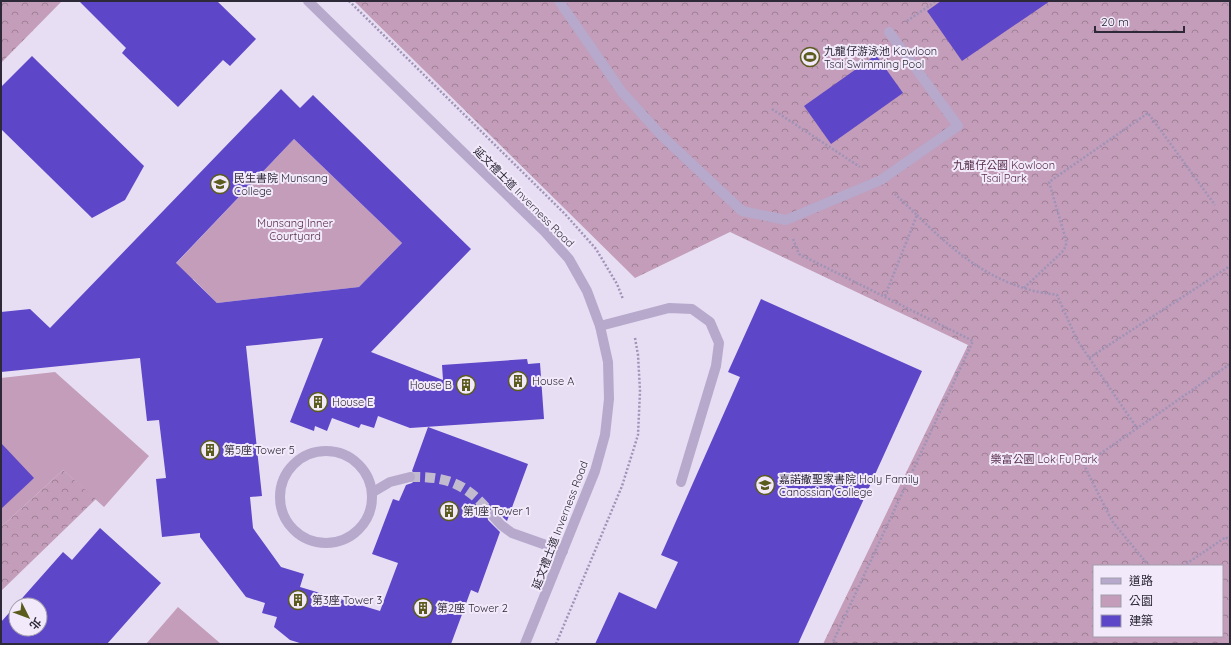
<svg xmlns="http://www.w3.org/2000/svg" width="1231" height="645" font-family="Quicksand,'Noto Sans TC',sans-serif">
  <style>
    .green { fill: #c39db9 }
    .forest { fill: url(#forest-crowns); fill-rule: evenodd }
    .building { fill: #5d46c8; fill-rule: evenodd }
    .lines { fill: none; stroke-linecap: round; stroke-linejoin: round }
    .minor-tunnel { stroke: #c2bace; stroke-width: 10; stroke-dasharray: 10 5; stroke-linecap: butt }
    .path { stroke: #a093b8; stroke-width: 2.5; stroke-dasharray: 2 2; stroke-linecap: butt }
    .minor { stroke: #b6a9cc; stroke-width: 10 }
    .labels { text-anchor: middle; stroke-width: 4; stroke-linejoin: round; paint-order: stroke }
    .poi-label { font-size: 11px; fill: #2d2939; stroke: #f2eafa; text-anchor: start }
    .park-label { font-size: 11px; fill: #572c4b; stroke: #f2eafa }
    .street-label { font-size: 11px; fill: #2d2939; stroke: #f2eafa }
  </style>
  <defs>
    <pattern id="forest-crowns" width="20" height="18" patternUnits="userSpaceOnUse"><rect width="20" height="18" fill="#c39db9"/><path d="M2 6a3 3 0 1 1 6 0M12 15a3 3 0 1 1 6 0" fill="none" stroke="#9f8097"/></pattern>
  </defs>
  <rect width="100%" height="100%" fill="#e7def3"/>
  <g class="green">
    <path d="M294,139L402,243L359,287L217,303L193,279L165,308L130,312Z"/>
    <path d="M55,372L149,456L104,507L63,470L1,527V378Z"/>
    <path d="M178,607L221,644H146Z"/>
  </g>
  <g class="forest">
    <path d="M1,1H62L1,63Z"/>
    <path d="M354,1H1230V644H823L968,345L730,232L635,278ZM1094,566H1222V636H1094Z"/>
    <path d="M63,470L96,499L1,591V527Z"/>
  </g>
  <g class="building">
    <path d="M79,1H217L256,39L230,66L223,60L178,107L122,53L126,48Z"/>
    <path d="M941,1H1050L962,61L927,11Z"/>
    <path d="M876,55L903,93L831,144L804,106Z"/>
    <path d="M32,56L144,166L125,200L92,218L1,129V87Z"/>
    <path d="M281,89L300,108L313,95L471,249L371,352L443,380L442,365L527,359L528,364L540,363L544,419L410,428L378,416L374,428L361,424L359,428L332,418L327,431L315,426L314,431L290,422L323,338L246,346L262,496L250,497L253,528L281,567L304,574L300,587L380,611L398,563L372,554L393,499L399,501L406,485L412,483L416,479V475L412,471L428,427L528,464L507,521L495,510H491L487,514L488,520L500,532L478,593L471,590L451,644H303L290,640L274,627L277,617L262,613L265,603L246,597L200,537V533L162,537L156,479L166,478L159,420L147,421L140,358L1,372V312L30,309L50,328ZM294,139L402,243L359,287L217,303L176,263Z"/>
    <path d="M761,299L922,371L798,644H595L619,592L656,609L678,562L661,555L740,377L728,372Z"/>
    <path d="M1,443L34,478L1,509Z"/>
    <path d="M100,528L161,583L107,644H1V622L63,552L72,560ZM16,605H40V629H16Z"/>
  </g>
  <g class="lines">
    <path class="minor-tunnel" d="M410,477C449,476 468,485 493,516"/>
    <g class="path">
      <path d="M349,1L565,214L596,249L617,284L623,299"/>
      <path d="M907,21L936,1"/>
      <path d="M772,109L860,167"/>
      <path d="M917,215C948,246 981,275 1024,288C1034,292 1046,293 1057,295L1077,340L1137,428"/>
      <path d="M793,239L799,254L973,341L832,644"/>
      <path d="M1024,288L1062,252L1066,246V240L1049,182L1148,113L1215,205"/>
      <path d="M885,296L917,215L895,194"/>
      <path d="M1089,358L1230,266"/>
      <path d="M1149,566L1112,521L1084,465L1230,364"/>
      <path d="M1183,566L1226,537L1230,541"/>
      <path d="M556,644L622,486L638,435L640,391L638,355L635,338"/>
    </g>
    <g class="minor">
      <path d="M308,1L545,232L569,259L587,291L600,326L608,362L609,399L605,435L595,471L525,644"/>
      <path d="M559,1L622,92L661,135L742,211L786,220L881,180L958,126L889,32"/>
      <path d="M600,326L669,308L692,309L710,322L719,343L716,366L681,482"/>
      <circle cx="326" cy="497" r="46"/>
      <path d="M373,492L390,482L410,477"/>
      <path d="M493,516L501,525L512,533L563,551"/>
    </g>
  </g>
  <defs>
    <g id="stadium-ring" transform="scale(1)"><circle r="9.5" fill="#f2eafa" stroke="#5b5b1d" stroke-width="1.5"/><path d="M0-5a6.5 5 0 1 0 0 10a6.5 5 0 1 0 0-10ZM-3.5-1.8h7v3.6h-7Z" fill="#5b5b1d"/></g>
    <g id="school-ring" transform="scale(1)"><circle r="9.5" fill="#f2eafa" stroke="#5b5b1d" stroke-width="1.5"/><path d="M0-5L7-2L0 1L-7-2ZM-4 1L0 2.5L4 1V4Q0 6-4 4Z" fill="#5b5b1d"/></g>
    <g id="building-ring" transform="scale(1)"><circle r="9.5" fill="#f2eafa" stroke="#5b5b1d" stroke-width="1.5"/><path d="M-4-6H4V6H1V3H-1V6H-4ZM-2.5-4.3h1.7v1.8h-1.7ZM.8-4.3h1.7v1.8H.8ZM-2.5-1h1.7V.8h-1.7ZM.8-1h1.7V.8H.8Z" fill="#5b5b1d"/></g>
  </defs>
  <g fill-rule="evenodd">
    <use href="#stadium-ring" x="810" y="57"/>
    <use href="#school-ring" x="220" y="184"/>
    <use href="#building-ring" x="518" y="381"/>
    <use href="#building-ring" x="466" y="385"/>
    <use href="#building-ring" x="318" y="402"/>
    <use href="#building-ring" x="210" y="450"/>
    <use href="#school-ring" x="765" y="485"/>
    <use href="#building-ring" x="449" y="511"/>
    <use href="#building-ring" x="298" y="600"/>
    <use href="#building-ring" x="423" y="608"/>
  </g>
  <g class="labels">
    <g class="poi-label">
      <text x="824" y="55">九龍仔游泳池 Kowloon<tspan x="824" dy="13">Tsai Swimming Pool</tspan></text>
      <text x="234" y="182">民生書院 Munsang<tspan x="234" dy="13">College</tspan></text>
      <text x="532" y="385">House A</text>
      <text x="452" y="389" text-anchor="end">House B</text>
      <text x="332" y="406">House E</text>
      <text x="224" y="454">第5座 Tower 5</text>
      <text x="779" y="483">嘉諾撒聖家書院 Holy Family<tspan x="779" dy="13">Canossian College</tspan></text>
      <text x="463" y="515">第1座 Tower 1</text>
      <text x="312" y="604">第3座 Tower 3</text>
      <text x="437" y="612">第2座 Tower 2</text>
    </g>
    <g class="park-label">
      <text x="1004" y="169">九龍仔公園 Kowloon<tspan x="1004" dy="13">Tsai Park</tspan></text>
      <text x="295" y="227">Munsang Inner<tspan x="295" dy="13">Courtyard</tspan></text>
      <text x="1044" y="463">樂富公園 Lok Fu Park</text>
    </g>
    <g class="street-label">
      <text transform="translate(524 197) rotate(45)" y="4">延文禮士道 Inverness Road</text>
      <text transform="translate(560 525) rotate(-69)" y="4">延文禮士道 Inverness Road</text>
    </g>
  </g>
  <rect width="1231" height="645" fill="none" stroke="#2d2939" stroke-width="4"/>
  <rect x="1093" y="565" width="130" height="72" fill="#f2eafa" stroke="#a39dad"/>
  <rect x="1101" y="578" width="20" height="6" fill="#b6a9cc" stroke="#a39dad"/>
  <text x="1129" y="585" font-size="12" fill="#2d2939">道路</text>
  <rect x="1101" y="595" width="20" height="12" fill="#c39db9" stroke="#a39dad"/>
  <text x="1129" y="605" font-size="12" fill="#2d2939">公園</text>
  <rect x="1101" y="615" width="20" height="12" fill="#5d46c8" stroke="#a39dad"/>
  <text x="1129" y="625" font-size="12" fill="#2d2939">建築</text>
  <g transform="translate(28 617) rotate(132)"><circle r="19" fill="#f2eafa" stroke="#a39dad"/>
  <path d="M0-3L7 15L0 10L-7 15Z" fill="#5b5b1d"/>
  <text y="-6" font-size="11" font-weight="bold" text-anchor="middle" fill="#2d2939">北</text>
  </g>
  <path d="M1095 26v6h89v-6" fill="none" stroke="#2d2939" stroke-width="2"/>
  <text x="1101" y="26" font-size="12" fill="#2d2939" stroke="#f2eafa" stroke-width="3" paint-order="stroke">20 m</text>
</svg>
